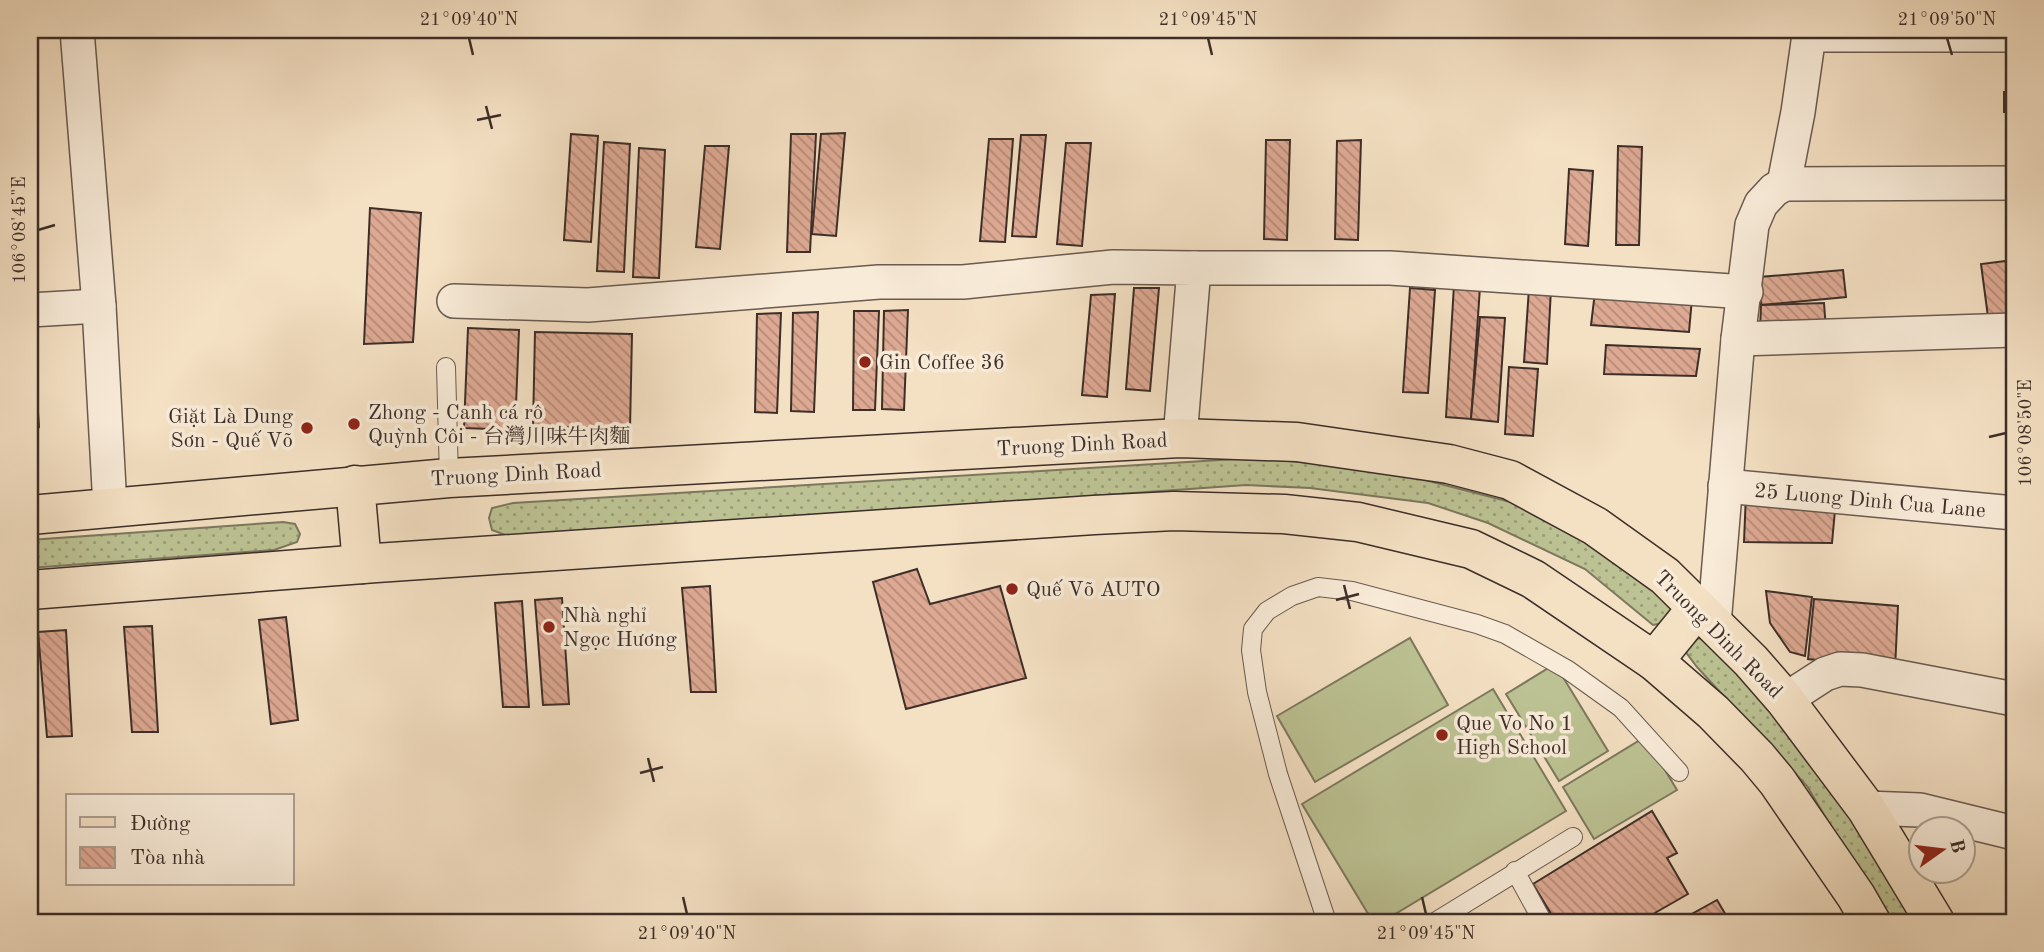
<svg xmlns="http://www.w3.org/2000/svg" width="2044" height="952" font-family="'Old Standard TT','Noto Serif SC',serif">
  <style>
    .grass { fill: url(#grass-dots); stroke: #7c785e; stroke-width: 2 }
    .pitch { fill: #bcc293; stroke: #7c785e; stroke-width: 2 }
    .building { fill: url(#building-back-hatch); stroke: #3c2e29; stroke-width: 2 }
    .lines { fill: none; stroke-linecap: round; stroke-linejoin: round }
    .service-casing { stroke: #6a5a50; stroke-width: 20 }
    .minor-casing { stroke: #6a5a50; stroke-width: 36 }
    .primary-casing { stroke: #3c2e29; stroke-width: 41 }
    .service { stroke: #f8ebd8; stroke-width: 18 }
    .minor { stroke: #f8ebd8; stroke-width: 33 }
    .primary { stroke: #f4e0c3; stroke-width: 38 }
    .ticks { fill: none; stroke: #3c2e29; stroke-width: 2.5 }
    .poi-dot { fill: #8f2418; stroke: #f8ebd8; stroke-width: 2.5 }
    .labels { text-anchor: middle; stroke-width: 7; stroke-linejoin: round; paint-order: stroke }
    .poi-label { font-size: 21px; fill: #3c2e29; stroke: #f8ebd8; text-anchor: start }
    .street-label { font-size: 21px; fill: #3c2e29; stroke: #f8ebd8 }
    .neatline { fill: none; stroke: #3c2e29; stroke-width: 2.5 }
    .ticks-label { font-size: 18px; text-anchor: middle; fill: #3c2e29 }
  </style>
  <defs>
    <pattern id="grass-dots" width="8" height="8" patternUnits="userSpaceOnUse" patternTransform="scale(1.75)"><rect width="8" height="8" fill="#bcc293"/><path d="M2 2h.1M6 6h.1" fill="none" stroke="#9a9e78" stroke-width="1.8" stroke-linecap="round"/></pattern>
    <pattern id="building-back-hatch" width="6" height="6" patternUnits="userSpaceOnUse" patternTransform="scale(1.75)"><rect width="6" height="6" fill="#dea993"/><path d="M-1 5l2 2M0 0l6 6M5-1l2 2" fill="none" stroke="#b58a78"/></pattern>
  </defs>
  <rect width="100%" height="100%" fill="#f4e0c3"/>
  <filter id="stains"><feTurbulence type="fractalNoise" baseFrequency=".00286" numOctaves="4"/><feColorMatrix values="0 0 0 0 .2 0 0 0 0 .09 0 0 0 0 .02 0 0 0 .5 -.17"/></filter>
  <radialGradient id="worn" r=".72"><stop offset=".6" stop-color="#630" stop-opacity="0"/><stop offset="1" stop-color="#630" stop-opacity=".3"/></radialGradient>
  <g class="grass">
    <path d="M1253,458L1360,467L1425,480L1522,505L1594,544L1675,606L1663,623L1653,625L1585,569L1488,523L1428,503L1310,488L1246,485L552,534L508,536L492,530L489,518L492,508L513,503Z"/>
    <path d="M283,522L295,524L300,534L297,542L274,550L30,568V540Z"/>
    <path d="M1699,638L1708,643L1801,737L1919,922H1888L1807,786L1697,667L1685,651L1688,643Z"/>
  </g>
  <g class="pitch">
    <path d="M1410,638L1448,705L1315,782L1277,716Z"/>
    <path d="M1555,664L1608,751L1559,781L1506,694Z"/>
    <path d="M1493,689L1566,811L1382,922H1373L1302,804Z"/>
    <path d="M1645,737L1677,790L1594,839L1563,787Z"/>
  </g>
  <g class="building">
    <path d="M2004,92L2014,93V112H2004Z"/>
    <path d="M845,133L836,236L812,234L821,134Z"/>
    <path d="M571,134L598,136L591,242L564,240Z"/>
    <path d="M791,134H816L810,252H787Z"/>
    <path d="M1021,135H1046L1036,237L1012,236Z"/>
    <path d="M989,139H1013L1005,242L980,241Z"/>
    <path d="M1266,140H1290L1287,240L1264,239Z"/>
    <path d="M1361,140L1358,240L1335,239L1337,141Z"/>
    <path d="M604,142L630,144L624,272L597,271Z"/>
    <path d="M1066,143H1091L1082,246L1057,244Z"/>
    <path d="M705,146H729L720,249L696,247Z"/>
    <path d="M1618,146L1642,147L1639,245H1616Z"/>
    <path d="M639,148L665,150L659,278L633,277Z"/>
    <path d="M1569,169L1593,171L1588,246L1565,244Z"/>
    <path d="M370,208L421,213L413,342L364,344Z"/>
    <path d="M2014,260V314L1988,317L1981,264Z"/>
    <path d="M1843,270L1846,297L1761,305L1759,277Z"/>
    <path d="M1454,285L1480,287L1471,419L1446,417Z"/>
    <path d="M1134,288H1159L1150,391L1126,389Z"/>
    <path d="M1410,288L1435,290L1428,393L1403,392Z"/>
    <path d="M1529,288L1551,289L1547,364L1524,362Z"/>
    <path d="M1595,292L1692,298L1689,332L1591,325Z"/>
    <path d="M1115,294L1107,397L1082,395L1091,295Z"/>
    <path d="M1824,303L1826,330L1760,331L1761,305Z"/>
    <path d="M908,310L904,410L882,409L884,311Z"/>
    <path d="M854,311H879L875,410H853Z"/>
    <path d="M818,312L814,412L791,411L793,313Z"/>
    <path d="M781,313L777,413L755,412L757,314Z"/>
    <path d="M1480,317L1505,318L1498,422L1471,419Z"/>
    <path d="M468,328L519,330L515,430L464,428Z"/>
    <path d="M535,332L632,334L630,429L533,426Z"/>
    <path d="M1606,345L1700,349L1696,376L1604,374Z"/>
    <path d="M30,353H34L39,427L30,438Z"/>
    <path d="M1509,367L1538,369L1533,436L1505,434Z"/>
    <path d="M1746,493L1836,499L1832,543L1744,542Z"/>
    <path d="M917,569L930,604L1000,586L1026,678L906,709L873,582Z"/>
    <path d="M710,586L716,692H691L682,588Z"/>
    <path d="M1766,591L1812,597L1805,656L1790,652L1770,623Z"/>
    <path d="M562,598L569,704L543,705L535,600Z"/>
    <path d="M1814,599L1898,606L1895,669L1808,659Z"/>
    <path d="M522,601L529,707H503L495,603Z"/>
    <path d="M286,617L298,720L271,724L259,620Z"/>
    <path d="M152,626L158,732H132L124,627Z"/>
    <path d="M66,630L72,736L47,737L38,632Z"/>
    <path d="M1652,811L1677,853L1667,858L1688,894L1639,922H1556L1533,884Z"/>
    <path d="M1717,900L1730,922H1682L1681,920Z"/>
  </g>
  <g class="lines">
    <g class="service-casing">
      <g id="service">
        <path d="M446,367L449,478"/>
        <path d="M1515,871L1543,922"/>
        <path d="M1327,922L1278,774L1257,692L1251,650L1253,629L1267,611L1292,596L1318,587L1352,591L1477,624L1505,634L1568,670L1621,708L1679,772"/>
        <path d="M1435,922L1573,837"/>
      </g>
    </g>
    <g class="minor-casing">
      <g id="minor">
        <path d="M77,30L99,306L110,507"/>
        <path d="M1784,184L2014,183"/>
        <path d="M1194,268H1390L1746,292"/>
        <path d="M454,301L588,305L879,282H963L1113,267L1194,268L1180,438"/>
        <path d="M30,310L99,306"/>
        <path d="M1738,339L2014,330"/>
        <path d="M1725,486L2014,513"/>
        <path d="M1714,624L1738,339L1752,225L1761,204L1774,190L1784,184L1798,112L1809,35H2014"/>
        <path d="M1785,700L1825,674L1840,669L1862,670L2014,699"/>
        <path d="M1866,808L1920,810L2014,833"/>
      </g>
    </g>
    <g class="primary-casing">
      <g id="primary">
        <path d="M355,485L362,564"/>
        <path d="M30,515L449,478L1180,438L1297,442L1449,464L1510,480L1595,526L1665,576L1751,661L1785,700L1866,808L1935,922"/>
        <path d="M30,590L376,563L1094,515L1174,511L1284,514L1358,522L1471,549L1533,579L1654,661L1713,712L1757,757L1777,781L1856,896L1871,922"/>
        <path d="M1654,661L1697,608"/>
      </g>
    </g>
    <use href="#service" class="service"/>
    <use href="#minor" class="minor"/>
    <use href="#primary" class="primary"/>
  </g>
  <path class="ticks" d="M469,38L473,55M1208,38L1212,55M1947,38L1952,55M486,106L492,129M477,120L501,115M38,230L55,225M1989,437L2006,433M1344,585L1350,609M1336,600L1359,594M648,758L654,782M640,773L663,767M683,897L687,914M1422,897L1426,914"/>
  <g class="poi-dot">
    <circle cx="865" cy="362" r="7"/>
    <circle cx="354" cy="424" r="7"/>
    <circle cx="307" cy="428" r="7"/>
    <circle cx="1012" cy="589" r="7"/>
    <circle cx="549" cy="627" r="7"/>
    <circle cx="1442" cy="735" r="7"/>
  </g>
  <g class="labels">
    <g class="poi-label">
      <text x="879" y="369">Gin Coffee 36</text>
      <text x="368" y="419">Zhong - Canh cá rô<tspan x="368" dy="24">Quỳnh Côi - 台灣川味牛肉麵</tspan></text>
      <text x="293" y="423" text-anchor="end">Giặt Là Dung<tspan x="293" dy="24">Sơn - Quế Võ</tspan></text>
      <text x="1026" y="596">Quế Võ AUTO</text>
      <text x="563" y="622">Nhà nghỉ<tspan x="563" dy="24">Ngọc Hương</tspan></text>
      <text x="1456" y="730">Que Vo No 1<tspan x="1456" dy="24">High School</tspan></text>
    </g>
    <g class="street-label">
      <text transform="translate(1082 444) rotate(-3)" y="7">Truong Dinh Road</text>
      <text transform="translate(516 474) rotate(-3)" y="7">Truong Dinh Road</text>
      <text transform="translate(1870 500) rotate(5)" y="7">25 Luong Dinh Cua Lane</text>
      <text transform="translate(1719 634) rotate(45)" y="7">Truong Dinh Road</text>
    </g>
  </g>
  <rect width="2044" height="952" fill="none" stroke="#f4e0c3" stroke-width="77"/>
  <rect x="66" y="794" width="228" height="91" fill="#f8ebd8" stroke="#ad9f92" stroke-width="2"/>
  <rect x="80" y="817" width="35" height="10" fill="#f4e0c3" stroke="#ad9f92" stroke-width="2"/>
  <text x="130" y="830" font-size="21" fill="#3c2e29">Đường</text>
  <rect x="80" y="847" width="35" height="21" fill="url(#building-back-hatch)" stroke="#ad9f92" stroke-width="2"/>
  <text x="130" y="864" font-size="21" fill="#3c2e29">Tòa nhà</text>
  <g transform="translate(1942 850) rotate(76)"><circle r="33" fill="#f8ebd8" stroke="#ad9f92" stroke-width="2"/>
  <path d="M0-5L12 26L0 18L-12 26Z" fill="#8f2418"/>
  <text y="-10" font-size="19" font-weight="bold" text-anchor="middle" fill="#3c2e29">B</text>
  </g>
  <rect x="38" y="38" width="1968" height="876" class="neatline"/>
  <g class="ticks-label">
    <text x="469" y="25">21°09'40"N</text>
    <text x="1208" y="25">21°09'45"N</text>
    <text x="1947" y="25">21°09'50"N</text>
    <text transform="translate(19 230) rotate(-90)" y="6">106°08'45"E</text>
    <text transform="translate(2025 433) rotate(-90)" y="6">106°08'50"E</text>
    <text x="687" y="939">21°09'40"N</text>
    <text x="1426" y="939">21°09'45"N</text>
  </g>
  <rect width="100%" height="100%" filter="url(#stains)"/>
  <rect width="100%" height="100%" fill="url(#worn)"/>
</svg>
